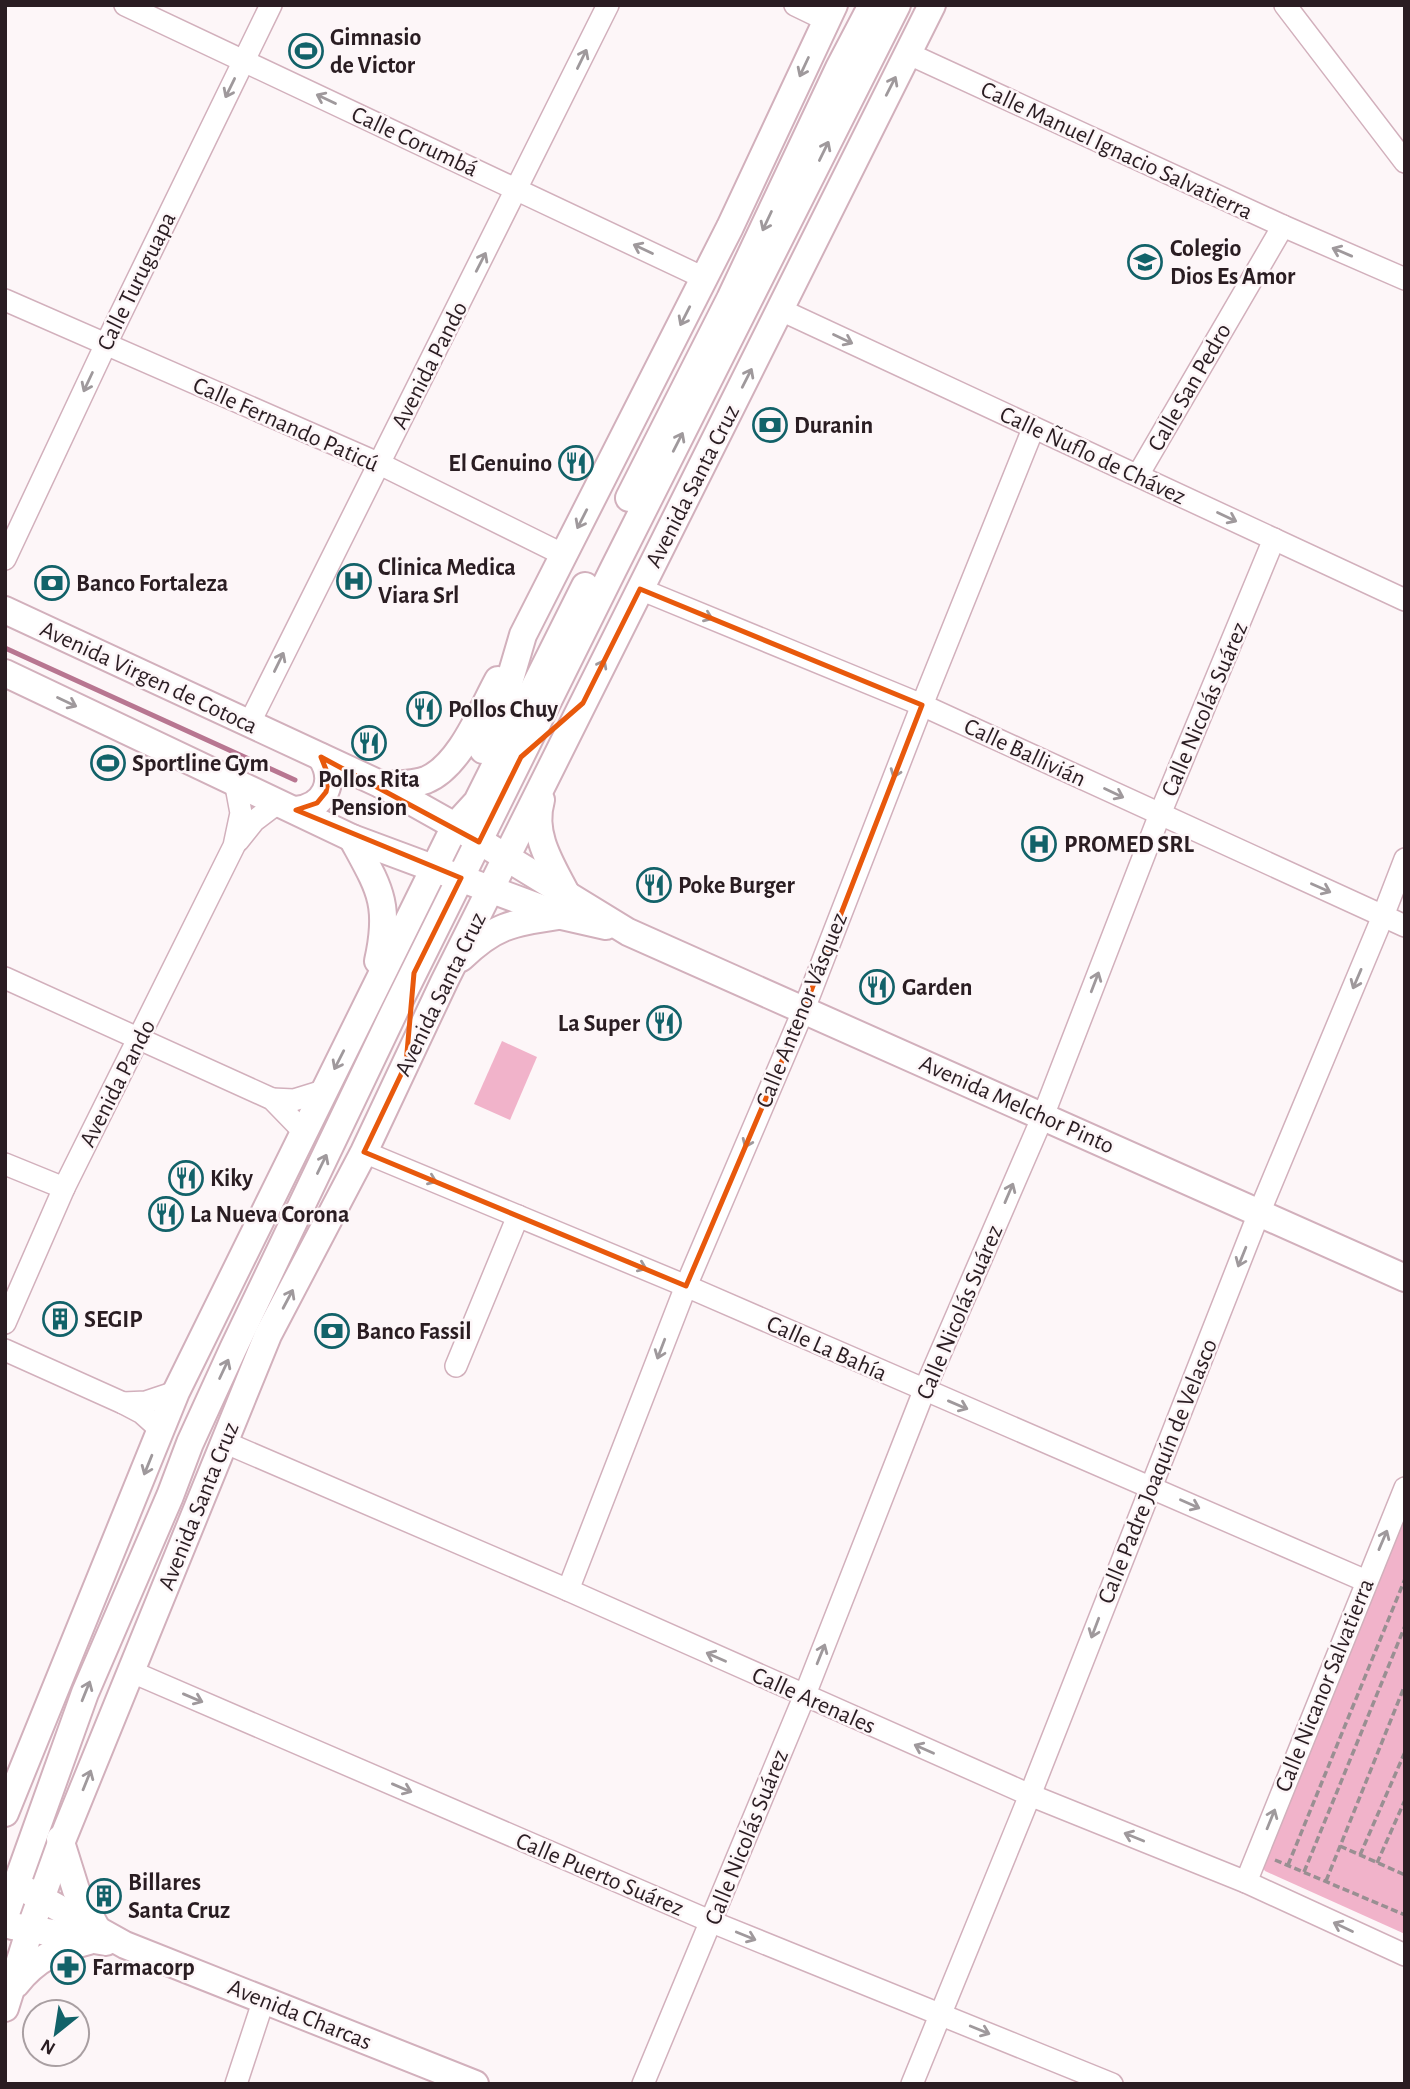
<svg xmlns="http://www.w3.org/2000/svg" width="1410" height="2089" font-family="'Alegreya Sans',sans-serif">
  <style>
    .green { fill: #f1b3ca }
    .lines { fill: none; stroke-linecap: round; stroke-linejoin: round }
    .stream { stroke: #b87691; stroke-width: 5 }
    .minor-casing { stroke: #d2b0bc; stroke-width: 24 }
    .major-casing { stroke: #d2b0bc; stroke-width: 30 }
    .path { stroke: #998f92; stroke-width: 3.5; stroke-dasharray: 7 3.5; stroke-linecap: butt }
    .minor { stroke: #fff; stroke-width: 21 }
    .major { stroke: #fff; stroke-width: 26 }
    .oneway { stroke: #9f999c }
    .marked { fill: none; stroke: #e8590c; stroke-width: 5; stroke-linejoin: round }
    .labels { text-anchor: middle; stroke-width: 5; stroke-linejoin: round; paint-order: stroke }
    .poi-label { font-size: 24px; font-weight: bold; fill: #2a1d22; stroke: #fdf6f8; text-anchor: start }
    .street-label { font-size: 24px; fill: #2a1d22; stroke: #fdf6f8 }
  </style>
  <rect width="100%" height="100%" fill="#fdf6f8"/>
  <g class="green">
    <path d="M502,1041L537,1057L510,1120L474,1104Z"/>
    <path d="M1405,1506V1934L1265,1871L1259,1861Z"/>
  </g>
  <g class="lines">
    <path class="stream" d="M5,648L295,780"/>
    <g class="minor-casing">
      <g id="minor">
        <path d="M125,5L704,278"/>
        <path d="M795,5L826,20"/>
        <path d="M1285,5L1405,162"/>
        <path d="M907,53L1283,226L1405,279"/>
        <path d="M5,300L380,464L564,555"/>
        <path d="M781,310L1405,600"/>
        <path d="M1138,475L1283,226"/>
        <path d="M5,559L105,346L271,5"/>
        <path d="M640,589L922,705L1405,926"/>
        <path d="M249,724L608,5"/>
        <path d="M238,841L254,821L279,802"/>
        <path d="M5,978L272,1099L304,1132"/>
        <path d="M272,1099L294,1100L323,1091"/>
        <path d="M364,1152L686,1286L1366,1581"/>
        <path d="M5,1164L64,1188"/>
        <path d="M5,1323L64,1188L234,846L241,813L235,781"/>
        <path d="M5,1350L123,1403L142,1413L162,1431"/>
        <path d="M456,1366L518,1216"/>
        <path d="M123,1403L146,1402L176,1392"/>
        <path d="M224,1442L568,1590L1030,1795L1246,1882L1405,1955"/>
        <path d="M568,1590L686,1286L804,1009L922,705L1033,429"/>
        <path d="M130,1671L712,1922L1112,2084"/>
        <path d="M1246,1882L1405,1488"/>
        <path d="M236,2084L264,1999"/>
        <path d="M643,2084L804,1697L924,1391L1043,1116L1160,814L1274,539"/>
        <path d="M912,2084L1030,1795L1259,1213L1383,916L1405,859"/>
      </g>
    </g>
    <g class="major-casing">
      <g id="major">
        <path d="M629,498L730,299L839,68L872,5"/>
        <path d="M5,610L382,785L455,826L628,932L1405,1278"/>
        <path d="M5,673L352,838L562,916L606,926"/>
        <path d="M483,750L498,720L523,635L730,227L834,5"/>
        <path d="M382,785C396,785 412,785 426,780C460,766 481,711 498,680"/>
        <path d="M541,800C531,834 551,864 566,893"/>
        <path d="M296,810C325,807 337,781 321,757"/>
        <path d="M352,838C379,888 391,903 378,961"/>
        <path d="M461,958C495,925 512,923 558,916"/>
        <path d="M5,1813L176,1392L455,826L477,802L585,586"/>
        <path d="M60,1839L76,1890L97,1929"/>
        <path d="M28,1891L125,1945L475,2084"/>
        <path d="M5,1916L85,1693L170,1496L190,1443L233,1349L395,1010L613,570L897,5"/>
        <path d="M12,1926L106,1942"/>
        <path d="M16,1984C36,1958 58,1949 89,1941"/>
        <path d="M5,2008L30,1929L61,1843L268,1335L364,1152L444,982L932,5"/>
      </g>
    </g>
    <g class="path">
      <path d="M1340,1846L1405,1875"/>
      <path d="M1360,1855L1405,1752"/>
      <path d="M1275,1860L1405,1915"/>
      <path d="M1377,1863L1405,1800"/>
      <path d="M1288,1865L1405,1579"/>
      <path d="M1304,1872L1405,1626"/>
      <path d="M1326,1881L1405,1685"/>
    </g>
    <use href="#minor" class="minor"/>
    <use href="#major" class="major"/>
  </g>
  <defs><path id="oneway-shaft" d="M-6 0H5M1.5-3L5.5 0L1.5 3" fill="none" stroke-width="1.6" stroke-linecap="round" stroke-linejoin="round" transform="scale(1.75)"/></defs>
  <g class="oneway">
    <use href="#oneway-shaft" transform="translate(582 59) rotate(-64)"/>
    <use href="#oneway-shaft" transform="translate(804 67) rotate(115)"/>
    <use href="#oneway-shaft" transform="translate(891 86) rotate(-63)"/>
    <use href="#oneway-shaft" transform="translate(230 88) rotate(116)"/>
    <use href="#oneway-shaft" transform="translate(326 99) rotate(-155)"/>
    <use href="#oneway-shaft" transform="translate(824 151) rotate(-64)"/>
    <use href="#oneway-shaft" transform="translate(767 221) rotate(115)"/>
    <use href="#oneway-shaft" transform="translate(643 249) rotate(-155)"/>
    <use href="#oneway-shaft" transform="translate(1342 252) rotate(-157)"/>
    <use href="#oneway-shaft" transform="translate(481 262) rotate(-63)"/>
    <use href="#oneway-shaft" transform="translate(685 316) rotate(117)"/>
    <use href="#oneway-shaft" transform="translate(843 339) rotate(25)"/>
    <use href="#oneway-shaft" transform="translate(747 378) rotate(-63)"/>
    <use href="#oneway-shaft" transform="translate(88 382) rotate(115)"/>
    <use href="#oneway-shaft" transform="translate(678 442) rotate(-63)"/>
    <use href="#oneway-shaft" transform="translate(1227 517) rotate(25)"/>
    <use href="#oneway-shaft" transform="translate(582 519) rotate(117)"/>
    <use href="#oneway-shaft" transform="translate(703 615) rotate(22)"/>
    <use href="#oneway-shaft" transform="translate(279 662) rotate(-64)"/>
    <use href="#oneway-shaft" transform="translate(600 669) rotate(-63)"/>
    <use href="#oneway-shaft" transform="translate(67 702) rotate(25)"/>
    <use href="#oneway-shaft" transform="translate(897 768) rotate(111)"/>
    <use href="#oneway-shaft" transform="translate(1114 793) rotate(25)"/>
    <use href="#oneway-shaft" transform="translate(1321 888) rotate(24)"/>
    <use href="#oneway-shaft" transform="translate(1357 979) rotate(113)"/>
    <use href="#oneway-shaft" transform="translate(1095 982) rotate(-69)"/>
    <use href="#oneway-shaft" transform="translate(339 1060) rotate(117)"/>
    <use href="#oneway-shaft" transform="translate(749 1138) rotate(113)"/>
    <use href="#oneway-shaft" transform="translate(322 1164) rotate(-64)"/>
    <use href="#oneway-shaft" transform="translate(427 1178) rotate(22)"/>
    <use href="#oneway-shaft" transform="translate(1009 1193) rotate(-67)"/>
    <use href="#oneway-shaft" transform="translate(1242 1257) rotate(112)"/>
    <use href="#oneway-shaft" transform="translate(637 1265) rotate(23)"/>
    <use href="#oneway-shaft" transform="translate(288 1299) rotate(-62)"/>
    <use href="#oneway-shaft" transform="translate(661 1349) rotate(111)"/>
    <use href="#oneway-shaft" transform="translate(224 1369) rotate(-65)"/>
    <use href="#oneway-shaft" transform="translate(958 1405) rotate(23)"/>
    <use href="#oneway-shaft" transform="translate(148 1465) rotate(112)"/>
    <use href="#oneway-shaft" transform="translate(1190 1504) rotate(24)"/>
    <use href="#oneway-shaft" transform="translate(1383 1540) rotate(-67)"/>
    <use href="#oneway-shaft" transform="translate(1095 1628) rotate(111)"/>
    <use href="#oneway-shaft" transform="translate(821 1654) rotate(-68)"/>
    <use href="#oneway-shaft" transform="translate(716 1657) rotate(-156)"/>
    <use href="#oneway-shaft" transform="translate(86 1691) rotate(-68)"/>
    <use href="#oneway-shaft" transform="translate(193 1698) rotate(23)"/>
    <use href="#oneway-shaft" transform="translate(924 1749) rotate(-156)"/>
    <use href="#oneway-shaft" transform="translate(87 1780) rotate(-68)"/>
    <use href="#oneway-shaft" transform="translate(402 1788) rotate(23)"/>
    <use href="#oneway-shaft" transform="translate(1271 1819) rotate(-68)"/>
    <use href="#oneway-shaft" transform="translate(1134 1837) rotate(-158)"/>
    <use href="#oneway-shaft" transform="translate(1343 1927) rotate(-155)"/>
    <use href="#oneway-shaft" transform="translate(746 1936) rotate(22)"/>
    <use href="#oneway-shaft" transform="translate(980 2030) rotate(22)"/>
  </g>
  <path class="marked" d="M640,589L922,705L804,1009L686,1286L364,1152L406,1064L414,973L461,878L296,810L317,803L326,792L329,777L321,757L479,842L521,757L583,703Z"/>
  <defs>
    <g id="stadium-ring" transform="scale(1.75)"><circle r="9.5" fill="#fdf6f8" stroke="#126269" stroke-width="1.5"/><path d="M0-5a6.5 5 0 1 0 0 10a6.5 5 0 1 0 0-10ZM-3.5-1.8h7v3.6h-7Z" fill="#126269"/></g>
    <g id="school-ring" transform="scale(1.75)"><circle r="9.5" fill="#fdf6f8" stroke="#126269" stroke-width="1.5"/><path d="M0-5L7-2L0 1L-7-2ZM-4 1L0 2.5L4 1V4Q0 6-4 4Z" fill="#126269"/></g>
    <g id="bank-ring" transform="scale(1.75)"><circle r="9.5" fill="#fdf6f8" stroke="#126269" stroke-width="1.5"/><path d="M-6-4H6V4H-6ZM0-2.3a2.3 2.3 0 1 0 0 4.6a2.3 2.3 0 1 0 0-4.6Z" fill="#126269"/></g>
    <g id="restaurant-ring" transform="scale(1.75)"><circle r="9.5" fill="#fdf6f8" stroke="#126269" stroke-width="1.5"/><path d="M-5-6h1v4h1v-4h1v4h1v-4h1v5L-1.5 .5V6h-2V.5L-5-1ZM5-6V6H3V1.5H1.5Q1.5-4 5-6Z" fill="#126269"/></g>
    <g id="hospital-ring" transform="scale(1.75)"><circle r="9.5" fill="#fdf6f8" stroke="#126269" stroke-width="1.5"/><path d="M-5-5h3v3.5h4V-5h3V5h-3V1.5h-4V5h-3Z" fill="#126269"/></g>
    <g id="building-ring" transform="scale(1.75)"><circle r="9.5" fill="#fdf6f8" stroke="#126269" stroke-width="1.5"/><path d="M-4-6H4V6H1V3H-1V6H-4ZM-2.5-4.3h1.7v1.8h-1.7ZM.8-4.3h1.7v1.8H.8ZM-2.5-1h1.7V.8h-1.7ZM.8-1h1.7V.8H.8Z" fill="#126269"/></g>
    <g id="pharmacy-ring" transform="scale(1.75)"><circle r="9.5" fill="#fdf6f8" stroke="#126269" stroke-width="1.5"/><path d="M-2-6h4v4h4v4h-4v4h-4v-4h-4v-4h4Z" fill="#126269"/></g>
  </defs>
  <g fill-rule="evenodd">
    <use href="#stadium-ring" x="306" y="51"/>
    <use href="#school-ring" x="1145" y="262"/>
    <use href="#bank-ring" x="770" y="425"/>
    <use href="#restaurant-ring" x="576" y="463"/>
    <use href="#hospital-ring" x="354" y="581"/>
    <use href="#bank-ring" x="52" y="583"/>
    <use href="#restaurant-ring" x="424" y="709"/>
    <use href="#restaurant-ring" x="369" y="743"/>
    <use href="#stadium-ring" x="108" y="763"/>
    <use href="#hospital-ring" x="1039" y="844"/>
    <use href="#restaurant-ring" x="654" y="885"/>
    <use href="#restaurant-ring" x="877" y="987"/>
    <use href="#restaurant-ring" x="664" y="1023"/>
    <use href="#restaurant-ring" x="186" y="1178"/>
    <use href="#restaurant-ring" x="166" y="1214"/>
    <use href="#building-ring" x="60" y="1319"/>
    <use href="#bank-ring" x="332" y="1331"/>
    <use href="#building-ring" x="104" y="1896"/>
    <use href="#pharmacy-ring" x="68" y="1967"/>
  </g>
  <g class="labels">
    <g class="poi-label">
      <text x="330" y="45">Gimnasio<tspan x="330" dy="28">de Victor</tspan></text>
      <text x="1170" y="256">Colegio<tspan x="1170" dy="28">Dios Es Amor</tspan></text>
      <text x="794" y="433">Duranin</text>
      <text x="552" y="471" text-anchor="end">El Genuino</text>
      <text x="378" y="575">Clinica Medica<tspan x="378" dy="28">Viara Srl</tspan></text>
      <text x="76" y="591">Banco Fortaleza</text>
      <text x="448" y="717">Pollos Chuy</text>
      <text x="132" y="771">Sportline Gym</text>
      <text x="369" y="787" text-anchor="middle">Pollos Rita<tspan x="369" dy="28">Pension</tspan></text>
      <text x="1064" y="852">PROMED SRL</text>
      <text x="678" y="893">Poke Burger</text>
      <text x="902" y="995">Garden</text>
      <text x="640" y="1031" text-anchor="end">La Super</text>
      <text x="210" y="1186">Kiky</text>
      <text x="190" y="1222">La Nueva Corona</text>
      <text x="84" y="1327">SEGIP</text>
      <text x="356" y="1339">Banco Fassil</text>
      <text x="128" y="1890">Billares<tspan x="128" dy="28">Santa Cruz</tspan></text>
      <text x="92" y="1975">Farmacorp</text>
    </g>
    <g class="street-label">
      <text transform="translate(415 141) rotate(25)" y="8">Calle Corumbá</text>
      <text transform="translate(1117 150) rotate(25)" y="8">Calle Manuel Ignacio Salvatierra</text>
      <text transform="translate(136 281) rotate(-64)" y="8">Calle Turuguapa</text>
      <text transform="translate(429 365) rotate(-63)" y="8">Avenida Pando</text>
      <text transform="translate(1189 387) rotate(-60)" y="8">Calle San Pedro</text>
      <text transform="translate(286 424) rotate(24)" y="8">Calle Fernando Paticú</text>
      <text transform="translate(1093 455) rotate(25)" y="8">Calle Ñuflo de Chávez</text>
      <text transform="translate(692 486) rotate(-63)" y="8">Avenida Santa Cruz</text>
      <text transform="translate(149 677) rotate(25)" y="8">Avenida Virgen de Cotoca</text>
      <text transform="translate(1204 709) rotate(-67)" y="8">Calle Nicolás Suárez</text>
      <text transform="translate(1025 752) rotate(25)" y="8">Calle Ballivián</text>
      <text transform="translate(440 994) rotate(-64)" y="8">Avenida Santa Cruz</text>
      <text transform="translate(801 1010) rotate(-68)" y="8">Calle Antenor Vásquez</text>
      <text transform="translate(117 1083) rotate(-63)" y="8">Avenida Pando</text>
      <text transform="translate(1017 1104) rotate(24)" y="8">Avenida Melchor Pinto</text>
      <text transform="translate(959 1312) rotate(-67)" y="8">Calle Nicolás Suárez</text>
      <text transform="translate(827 1348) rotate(24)" y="8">Calle La Bahía</text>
      <text transform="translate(1157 1471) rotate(-68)" y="8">Calle Padre Joaquín de Velasco</text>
      <text transform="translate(198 1506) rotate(-68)" y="8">Avenida Santa Cruz</text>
      <text transform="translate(1324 1685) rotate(-68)" y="8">Calle Nicanor Salvatierra</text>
      <text transform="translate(814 1700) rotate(24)" y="8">Calle Arenales</text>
      <text transform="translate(746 1837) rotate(-68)" y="8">Calle Nicolás Suárez</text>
      <text transform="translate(600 1874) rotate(23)" y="8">Calle Puerto Suárez</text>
      <text transform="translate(300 2014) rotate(22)" y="8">Avenida Charcas</text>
    </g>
  </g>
  <rect width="1410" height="2089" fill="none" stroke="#2a1d22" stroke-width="14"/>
  <g transform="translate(56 2033) rotate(210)"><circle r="33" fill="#fdf6f8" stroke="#a99fa2" stroke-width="2"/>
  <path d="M0-5L12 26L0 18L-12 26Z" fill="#126269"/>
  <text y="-10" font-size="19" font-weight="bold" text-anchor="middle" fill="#2a1d22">N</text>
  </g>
</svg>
